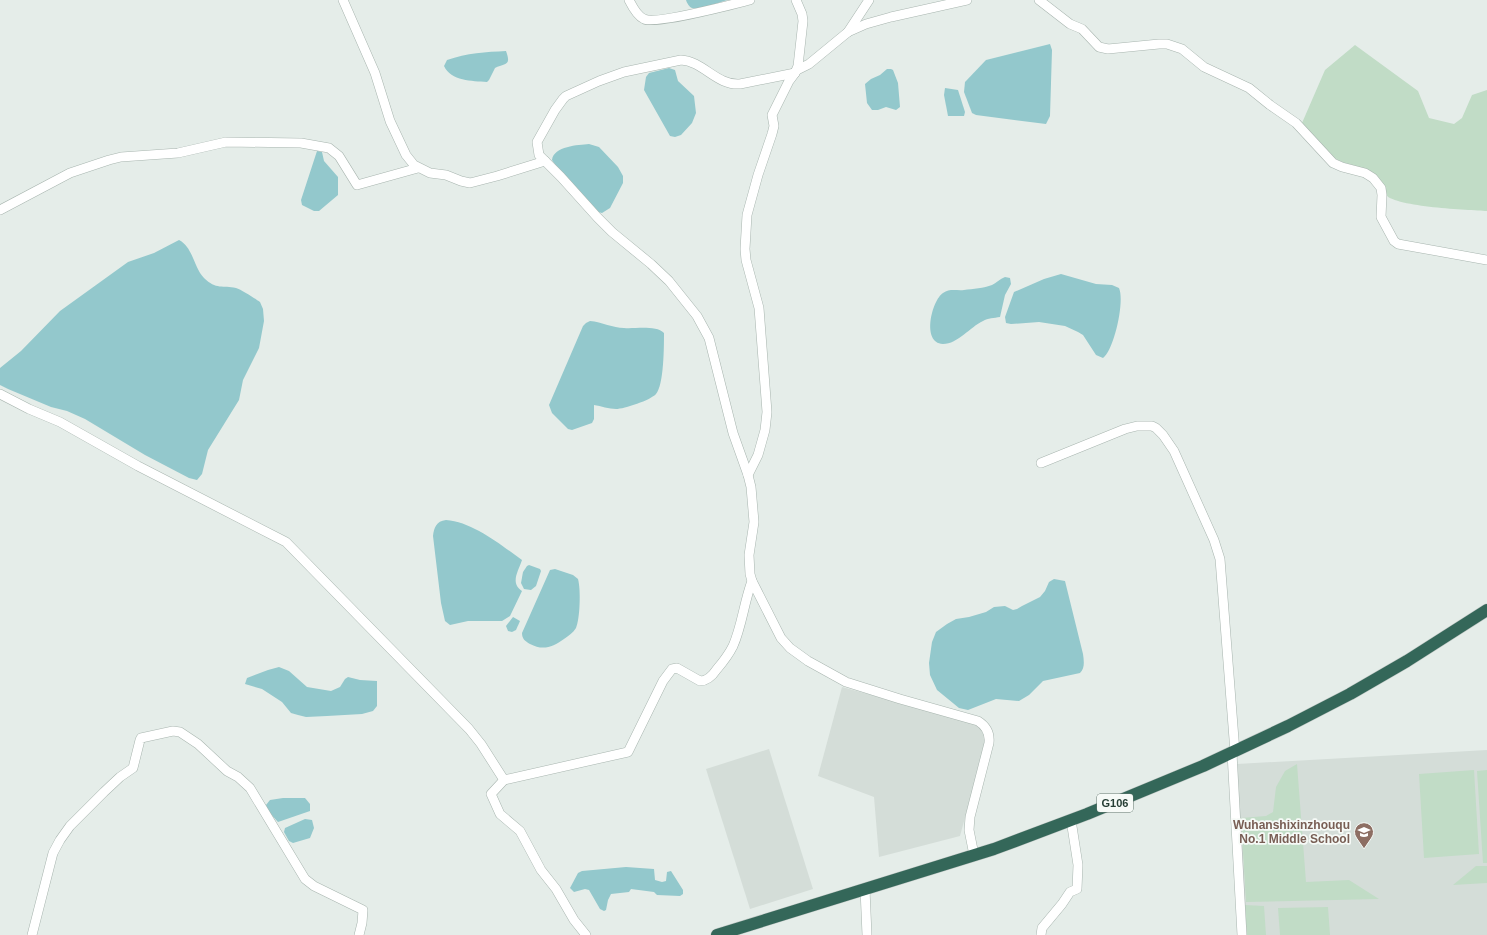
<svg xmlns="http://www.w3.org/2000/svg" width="1487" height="935" font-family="Arial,sans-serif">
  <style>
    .built { fill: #d4ddd8 }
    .green { fill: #c1dcc6 }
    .water { fill: #93c8cc }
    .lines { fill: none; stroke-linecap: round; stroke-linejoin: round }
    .minor-casing { stroke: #a8b5af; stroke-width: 10 }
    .highway-casing { stroke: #c2c9c6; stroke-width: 13 }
    .minor { stroke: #fff; stroke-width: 9 }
    .highway { stroke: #346759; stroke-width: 12 }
    .labels { text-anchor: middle; stroke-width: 3.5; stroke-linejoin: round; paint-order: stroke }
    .shield { fill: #f6faf7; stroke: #64766f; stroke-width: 1 }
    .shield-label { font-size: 11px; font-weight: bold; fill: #263e35 }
    .education-label { font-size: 12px; font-weight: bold; fill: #785e54; stroke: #f6faf7; text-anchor: end }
  </style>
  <rect width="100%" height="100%" fill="#e5ede9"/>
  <g class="built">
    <path d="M842,687L981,725L987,736L960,836L879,857L874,797L818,776Z"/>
    <path d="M769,749L813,889L750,909L706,769Z"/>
    <path d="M1487,750V935H1245L1237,764Z"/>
  </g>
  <g class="green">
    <path d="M1355,45L1418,91L1429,118L1454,124L1462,118L1472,95L1487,90V211C1469,210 1396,207 1386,195C1379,187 1384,179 1372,172C1362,166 1351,166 1340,161C1327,155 1312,134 1302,123L1325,70Z"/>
    <path d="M1297,764L1306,882L1349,880L1379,899L1246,902L1241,818L1266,816L1273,812L1276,787L1285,771Z"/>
    <path d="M1474,770L1479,854L1424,858L1419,774Z"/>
    <path d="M1487,770V863H1483L1477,771Z"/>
    <path d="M1476,866H1487V883L1453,885Z"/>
    <path d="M1245,905L1264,906L1266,935H1247Z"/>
    <path d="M1328,907L1330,935H1280L1278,908Z"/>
  </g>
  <g class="water">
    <path d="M686,0H728C720,2 699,10 692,8C689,7 687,3 686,0Z"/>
    <path d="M1050,44L1052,50L1050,116L1046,124L976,115L972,113L964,92L965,82L986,60Z"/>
    <path d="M506,51C512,67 504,63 495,68L489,80L487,82C472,81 451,81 444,66L447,60C467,53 486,52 506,51Z"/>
    <path d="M669,68L675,70L678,81L694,96L696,113L692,123L681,135L675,137L670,136L644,90L646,77L649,73Z"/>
    <path d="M887,69H891L893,70L898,83L900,107L896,110L886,107L878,110H872L867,103L865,84L871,79L880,75Z"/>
    <path d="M945,88L958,90L965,112L964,116H948L944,95Z"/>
    <path d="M589,144L599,147L618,167L623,176V183L610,208L602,213L598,212L556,166L552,160C554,146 578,145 589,144Z"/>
    <path d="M317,151L322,152L324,161L338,177V195L319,211H314L302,205L301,200Z"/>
    <path d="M179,240C193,247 194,268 204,278C216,290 223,285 236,288C242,290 254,298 260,302L263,309L264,321L259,348L243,380L239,400L208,450L202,474L197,480L189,478L145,455L85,419L67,411L51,407L8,389L0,385V368L21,351L60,311L128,262L154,253Z"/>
    <path d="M1061,274L1096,284L1112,285L1119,288C1125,301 1114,350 1103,358L1096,355L1083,335L1078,332L1065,326L1039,322L1011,324L1006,323L1005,317L1014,292L1044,279Z"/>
    <path d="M1005,277L1010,278L1011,284L1005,295L1000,317C994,318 988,318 983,321C970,327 958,344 943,344C921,343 932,300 943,293C950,288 957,291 964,290C973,289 984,288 992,285C996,283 1000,279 1005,277Z"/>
    <path d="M590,321C602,322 613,328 624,328C635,329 656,325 664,333C664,346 664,385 656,394C651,400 624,409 616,409C609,409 601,406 594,405V419L592,423L572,430L568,429L552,413L549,405L583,326L586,323Z"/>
    <path d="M446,520C473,522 501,545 522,560C518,572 510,583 522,591L510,616L502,621H468L450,625L445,621L441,603L433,536C434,528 436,521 446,520Z"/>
    <path d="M529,565L540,569L541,571L536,586L531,590L524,589L521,583L523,572L527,566Z"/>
    <path d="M555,569L573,575L578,579C581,590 580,619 576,628C573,633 568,636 564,639C553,647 543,651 530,644C525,641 522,639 522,633L550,570Z"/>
    <path d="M1054,579L1065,581L1083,654C1084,661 1085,668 1080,673L1043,681L1029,695L1019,701L996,699L968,710L959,708L937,690L930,675L929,663L932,642L936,632L947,624L956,619L969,617L986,612L994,607L1005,606L1013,610L1017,609L1022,606L1040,597L1045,591L1049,582Z"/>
    <path d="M513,617L520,621L516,630L512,632L508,631L506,626Z"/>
    <path d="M279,667L289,671L307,687L331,691L340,687L345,679L348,677L360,680L377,681V706L373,711L362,714L327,716L306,717L298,715L291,713L282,702L262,689L245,684L247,678L268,670Z"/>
    <path d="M283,798H305L310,804V811L278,822L268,811L266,805L270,800Z"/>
    <path d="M305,819L312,820L314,828L310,838L293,843L289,841L284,832L285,828Z"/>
    <path d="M626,867L654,869L655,880L662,882L666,881L667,872L671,871L683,890V894L680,896L657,895L654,892L631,889L629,892L611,894L608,900L606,910L604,911L600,909L589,890L585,889L574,892L570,888L578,873L582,871Z"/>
  </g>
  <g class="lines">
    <g class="minor-casing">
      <g id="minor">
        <path d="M343,0L375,73L390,121L406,155L414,165L430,173L446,175L461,181L470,183L497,176L545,161"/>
        <path d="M629,0C632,6 637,16 644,19C655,25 734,4 750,0"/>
        <path d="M1039,0L1070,24L1082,29L1099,47L1108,49L1159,44H1167L1182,49L1204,67L1249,88L1270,105L1296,123L1333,163L1342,167L1365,173L1373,178L1381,188L1382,195L1381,217L1394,241L1398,244L1487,260"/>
        <path d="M848,32L869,0"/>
        <path d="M797,70L809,64L848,32L866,24L891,17L967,0"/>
        <path d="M795,73L740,84C717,86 703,61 681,60L624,72L599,81L566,96L563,99L555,110L537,142L539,155L561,177L597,217L612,232L651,264L669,281L697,316L709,338L733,433L748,475L751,487L754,522L749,555L750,574L752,581L781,638L790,648L808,661L846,682L900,699L978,721C986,726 990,734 989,743L970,817L969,830L974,855"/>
        <path d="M0,210L70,173L109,160L121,157L178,153L226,142L301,143L329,148L339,156L357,185L418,168"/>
        <path d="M0,394L29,409L60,422L138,466L286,542L469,729L481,744L504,780"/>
        <path d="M1041,463L1125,429L1137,426H1152L1156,428L1163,435L1174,451L1214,540L1220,559L1235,752"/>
        <path d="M748,475L758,455L765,430L767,412L759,308L746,260L745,249L747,215L758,175L772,134L774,126L772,115L789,81L795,73L798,66L803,21L802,14L796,0"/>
        <path d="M1232,753L1242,935"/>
        <path d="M865,889L867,935"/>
        <path d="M32,935L53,853L60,840L70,826L104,792L120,777L133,768L140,740L141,738L173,731L180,732L198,744L227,771L238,777L250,788L305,879L314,886L363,910L362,923L359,935"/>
        <path d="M586,935L574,920L556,889L541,870L520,831L500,814L491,794L504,780L628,752L663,681L672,669L677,668L700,681C708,681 713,675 717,669C723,662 729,654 733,646C742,626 744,602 752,581"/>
        <path d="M1041,935L1042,928L1062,904L1070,892L1077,889L1078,865L1071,820"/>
      </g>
    </g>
    <g class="highway-casing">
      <path id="highway" d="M717,935L994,849L1087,814L1203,766L1288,726L1350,694L1407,661L1487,610"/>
    </g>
    <use href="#minor" class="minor"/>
    <use href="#highway" class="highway"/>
  </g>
  <defs>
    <g id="school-pin" transform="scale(1)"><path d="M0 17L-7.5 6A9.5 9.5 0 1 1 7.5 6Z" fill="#8d6e63" stroke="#f6faf7"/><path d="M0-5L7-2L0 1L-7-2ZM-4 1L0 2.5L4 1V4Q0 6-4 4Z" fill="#fff"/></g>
  </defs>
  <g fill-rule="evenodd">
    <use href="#school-pin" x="1364" y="832"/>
  </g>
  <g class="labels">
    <rect class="shield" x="1097" y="794" width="36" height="18" rx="3"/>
    <g class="shield-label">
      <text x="1115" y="807">G106</text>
    </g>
    <g class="education-label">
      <text x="1350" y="829">Wuhanshixinzhouqu<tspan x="1350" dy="14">No.1 Middle School</tspan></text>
    </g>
  </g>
</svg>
